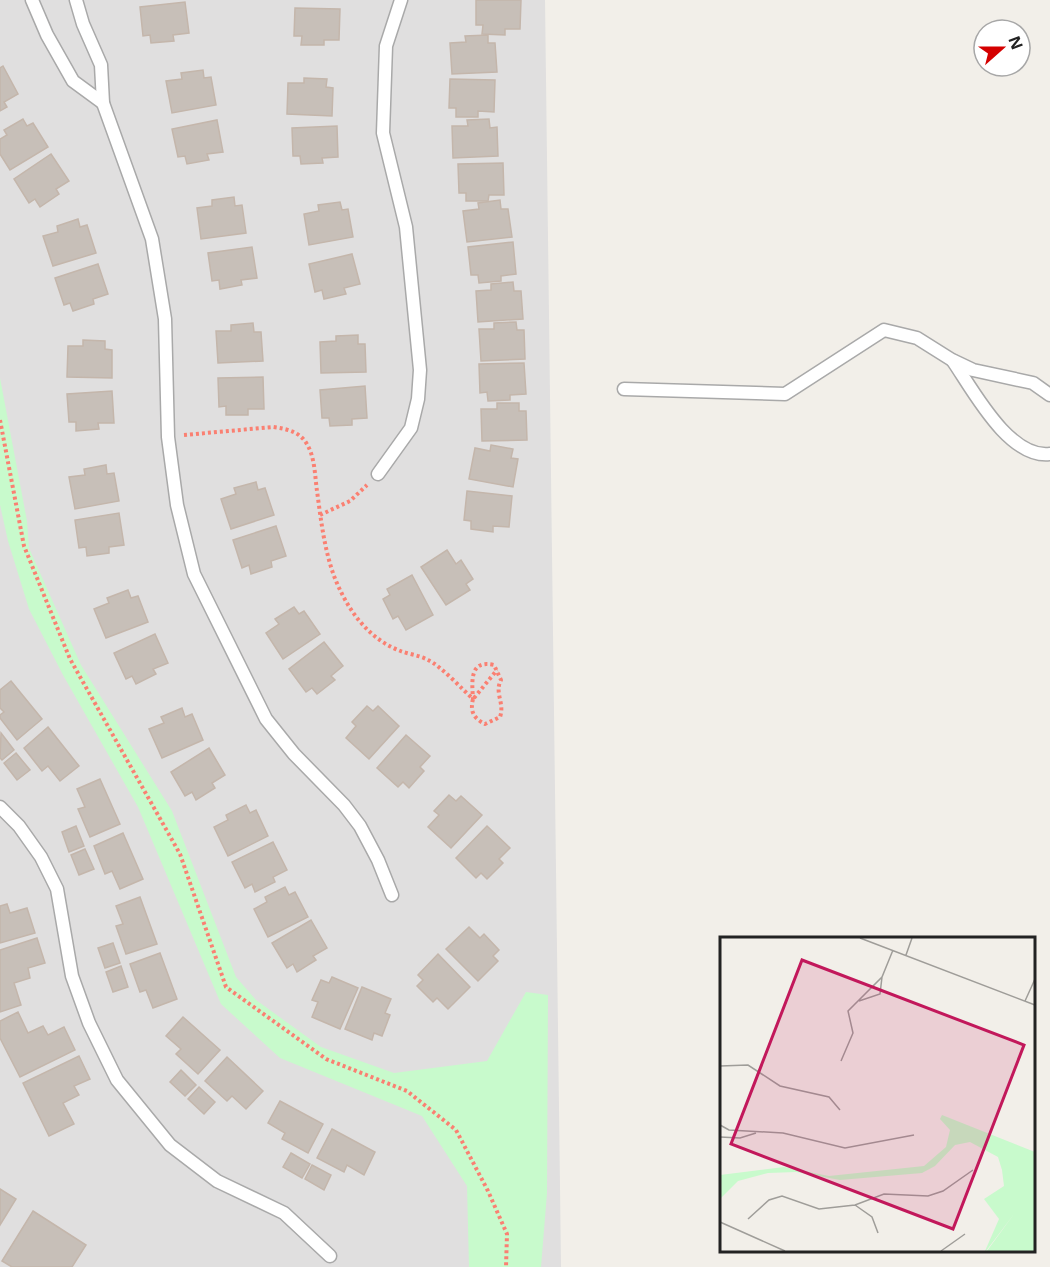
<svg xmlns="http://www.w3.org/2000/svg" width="1050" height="1267" font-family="'Noto Sans',sans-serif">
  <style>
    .residential { fill: #e0dfdf }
    .park { fill: #c8facc }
    .building { fill: #c7bfb8; stroke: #c4b6ab; stroke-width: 1.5 }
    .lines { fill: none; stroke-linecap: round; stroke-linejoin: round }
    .lane-casing { stroke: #a9a9a9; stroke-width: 15 }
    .path { stroke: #fa8072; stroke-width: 4; stroke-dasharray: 3 3; stroke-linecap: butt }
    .lane { stroke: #fff; stroke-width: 12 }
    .inset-road { fill: none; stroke: #9f9d99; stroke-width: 1.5 }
    .view { fill: #c2185b; fill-opacity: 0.15; stroke: #c2185b; stroke-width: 3 }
    .inset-edge { fill: none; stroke: #222; stroke-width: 3 }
  </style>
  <rect width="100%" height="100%" fill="#f2efe9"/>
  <path class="residential" d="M0,0H545L561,1267H0Z"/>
  <path class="park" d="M0,378L27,521L29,548L81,665L172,811L236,977L256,1000L321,1047L394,1073L487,1061L526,992L548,995L547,1193L541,1267H469L467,1186L422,1116L280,1058L221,1004L138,807L63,675L29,609L8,541L0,505Z"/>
  <g class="building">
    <path d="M476,0H521L520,29H505V35L482,34L483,25H476Z"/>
    <path d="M185,2L189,33L173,35L174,41L151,43L150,35L143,36L140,7Z"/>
    <path d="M295,8L340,9L339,40H324V45H301L302,36H294Z"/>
    <path d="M488,35V43H495L497,72L452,74L450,43L466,42L465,36Z"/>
    <path d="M3,66L18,94L4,102L7,107L0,111V68Z"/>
    <path d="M203,70L204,78L211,77L216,105L172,113L166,81L182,79L181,73Z"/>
    <path d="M304,78L327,79L326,87L333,88L332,116L287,114L288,83H304Z"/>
    <path d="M450,79L495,80L494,112L478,111V117H456V108H449Z"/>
    <path d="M23,119L27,126L33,123L48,147L10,170L0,154V139L7,135L4,130Z"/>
    <path d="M489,119L490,128L497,127L498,156L453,158L452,126H468L467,120Z"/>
    <path d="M217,120L223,152L207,154L209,160L187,164L185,156L178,157L172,129Z"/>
    <path d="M337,126L338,157L322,158L323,163L301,164L300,156H293L292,128Z"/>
    <path d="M51,154L69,181L56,189L59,194L40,207L35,199L29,203L14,179Z"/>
    <path d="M503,163L504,195H489L488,201H466V193H459L458,164Z"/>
    <path d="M234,197L235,206L242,205L246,233L201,239L197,208L212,206V200Z"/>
    <path d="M500,200L501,209H508L512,237L467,242L463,211L479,209L478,203Z"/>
    <path d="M340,202L342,210L348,209L353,237L309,245L304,214L319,211L318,205Z"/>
    <path d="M78,219L80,227L87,225L96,253L53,266L43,236L58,232L57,226Z"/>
    <path d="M513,242L516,274L501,276V281L479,283L478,275H471L468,247Z"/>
    <path d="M252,247L257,278L241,280L242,285L220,289L219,280L212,281L208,253Z"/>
    <path d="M352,254L360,284L344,288L346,294L324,299L322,290L315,292L309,264Z"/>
    <path d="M98,264L108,294L93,299L94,304L73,311L70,303L64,305L55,278Z"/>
    <path d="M513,282L514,291H521L523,319L478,322L476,291L491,290V284Z"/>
    <path d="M516,322L517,330H524L525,359L481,361L479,329H494V323Z"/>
    <path d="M253,323L254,332H261L263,361L218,363L216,331H231V325Z"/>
    <path d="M358,335V344H365L366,372L321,373L320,342L336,341V336Z"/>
    <path d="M83,340L105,341V349L112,350V378L67,377L68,346H83Z"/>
    <path d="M524,363L526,394L510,395V400L488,401L487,392L480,393L479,364Z"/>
    <path d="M263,377L264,409H248V415H226V406L219,407L218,378Z"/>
    <path d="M365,386L367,418L352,419V425L330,426L329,418H322L320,390Z"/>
    <path d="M112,391L114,423H98L99,429L76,431V422H69L67,394Z"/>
    <path d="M497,403H519V411H526L527,440L482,441L481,409H497Z"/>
    <path d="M491,445L513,449L511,458L518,459L513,487L469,479L475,448L490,451Z"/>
    <path d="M106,465L107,474L114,473L119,501L75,509L69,477L85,475L84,469Z"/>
    <path d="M256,482L258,490L265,488L274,515L231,529L221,499L236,494L234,488Z"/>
    <path d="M467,491L512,496L509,527L493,526V532L471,529V521L464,520Z"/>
    <path d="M119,513L124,545L109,547V553L87,556L86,547L79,548L75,520Z"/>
    <path d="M276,526L286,556L271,561L272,567L251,574L249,565L242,568L233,540Z"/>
    <path d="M447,550L456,564L461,560L473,579L466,584L470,590L446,605L421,567Z"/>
    <path d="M412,575L433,615L406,630L398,616L393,619L383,599L390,595L387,589Z"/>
    <path d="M128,590L131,598L138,596L148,622L106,638L94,609L109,603L107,598Z"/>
    <path d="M294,607L299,614L304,611L320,634L283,659L266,633L279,624L275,619Z"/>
    <path d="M155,634L168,663L153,669L156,674L136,684L132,676L126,679L114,653Z"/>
    <path d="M324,642L343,666L331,676L335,680L317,694L312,688L306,692L289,669Z"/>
    <path d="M11,681L42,719L17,740L0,718V715L4,712L0,708V690Z"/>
    <path d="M367,706L373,711L378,706L399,726L369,759L346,738L356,726L352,722Z"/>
    <path d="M182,708L185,717L192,714L203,740L162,758L149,729L164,723L161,717Z"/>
    <path d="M48,727L79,766L60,781L48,766L42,771L24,748Z"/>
    <path d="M1,733L14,750L2,760L0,758Z"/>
    <path d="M406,735L430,756L420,767L424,771L409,788L403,782L398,787L377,768Z"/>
    <path d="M209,748L225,775L212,783L215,788L196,800L192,792L185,796L171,772Z"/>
    <path d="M16,753L30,770L17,780L4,763Z"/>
    <path d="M100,779L120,824L90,837L78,809L85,807L77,789Z"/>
    <path d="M449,795L456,801L461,796L482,815L451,848L428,827L439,815L434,811Z"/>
    <path d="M246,805L250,813L256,810L268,836L228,856L214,827L228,820L226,815Z"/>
    <path d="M76,826L84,846L69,852L62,832Z"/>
    <path d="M487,826L510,848L499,859L503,863L487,879L481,873L476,878L456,858Z"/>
    <path d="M123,833L143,879L120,889L112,871L105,874L94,846Z"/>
    <path d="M273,842L287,870L273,877L275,882L255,892L252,884L245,888L232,862Z"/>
    <path d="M85,849L94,869L79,875L71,855Z"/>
    <path d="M285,887L289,895L295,892L308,917L268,937L254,909L267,902L265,897Z"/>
    <path d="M140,897L157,944L126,954L116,926L123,924L116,906Z"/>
    <path d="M7,904L10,913L27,908L35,933L0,943V906Z"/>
    <path d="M311,920L327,948L313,956L316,960L297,972L293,964L287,968L272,943Z"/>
    <path d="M469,927L480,938L484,934L499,950L493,956L498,961L478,981L446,949Z"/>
    <path d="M37,938L45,963L28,968L30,978L14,983L21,1005L0,1012V950Z"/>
    <path d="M113,943L120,963L105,968L98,948Z"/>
    <path d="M160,953L177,999L153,1008L146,990L140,992L130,964Z"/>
    <path d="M438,954L470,987L448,1009L437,998L433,1002L417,986L423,980L418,975Z"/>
    <path d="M121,966L128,987L113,992L106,972Z"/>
    <path d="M332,977L358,988L340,1029L312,1017L318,1002L312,1000L321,980L329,983Z"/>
    <path d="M362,987L391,999L385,1013L390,1015L382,1036L374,1033L372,1040L345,1029Z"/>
    <path d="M18,1012L28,1033L43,1026L48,1035L64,1027L75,1050L20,1077L0,1038V1021Z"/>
    <path d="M183,1017L220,1050L198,1074L176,1054L181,1049L166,1036Z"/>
    <path d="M79,1056L90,1079L74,1086L79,1095L63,1103L74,1124L49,1136L23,1083Z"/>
    <path d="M227,1057L263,1091L246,1109L232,1096L227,1101L205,1081Z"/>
    <path d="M181,1070L196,1085L185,1096L170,1082Z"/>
    <path d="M199,1087L215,1102L204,1114L188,1099Z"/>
    <path d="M280,1101L323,1124L308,1153L282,1139L285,1133L268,1123Z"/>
    <path d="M332,1129L375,1152L364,1175L347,1165L344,1172L317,1158Z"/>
    <path d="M291,1153L310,1164L302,1178L283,1167Z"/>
    <path d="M312,1165L331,1175L324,1190L305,1179Z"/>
    <path d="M0,1189L16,1199L0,1225Z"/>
    <path d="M33,1211L86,1245L72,1267H12L2,1261Z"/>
  </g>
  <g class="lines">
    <g class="lane-casing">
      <g id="lane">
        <path d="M32,0L47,35L73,81L103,103"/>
        <path d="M76,0L83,24L101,65L103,103L152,239L165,319L168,437L177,505L194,574L266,719L294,754L344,805L360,826L378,860L392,895"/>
        <path d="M953,361C973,390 1009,459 1050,454"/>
        <path d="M624,389L785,394L884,330L917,338L952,360L973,370L1033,383L1050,395"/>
        <path d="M378,474L411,428L418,399L420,370L406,227L383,133L386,46L401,0"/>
        <path d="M0,807L19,826L41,857L57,889L72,976L89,1023L117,1080L170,1145L217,1181L284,1213L330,1256"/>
      </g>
    </g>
    <g class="path">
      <path d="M0,420L24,546L70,659L180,854L226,987L326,1059L407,1091L456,1130L488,1191L507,1234L506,1267"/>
      <path d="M184,435L273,427C288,429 301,432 308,446C315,459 315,477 317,491C321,520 324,548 334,576C346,607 366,637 398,650C407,654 419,655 428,660C441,666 461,688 473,699C470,711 473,718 485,724L500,717C505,703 494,693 501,680L494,665C469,659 472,682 473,699"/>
      <path d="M320,515L350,501L367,485"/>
      <path d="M474,698L497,670"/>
    </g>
    <use href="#lane" class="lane"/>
  </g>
  <g transform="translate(720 937)">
    <rect width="315" height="315" fill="#f2efe9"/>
    <path d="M222,178L315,215V314H267L294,277L266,314H265L279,282L264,262L284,249L282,233L278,220L250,205L235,208L215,229L202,236L120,243L76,235L48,236L18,244L0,262V238L64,230L109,239L204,229L226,210L230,193L220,182Z" fill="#c8facc"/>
    <path class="inset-road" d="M140,1L315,68M186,18L192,1M139,64L160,57L162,40M305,64L315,42M121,124L133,96L128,74L162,40L173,13M0,129L28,128L60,149L109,160L120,173M0,188L9,193L63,196L125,211L194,198M0,200L20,201L36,196M135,268L152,280L158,296M28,282L49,263L62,259L99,272L135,268L164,257L208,259L223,254L253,233M0,285L65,314M221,314L245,297"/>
    <path class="view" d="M82,23L304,108L233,292L11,207Z"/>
    <rect width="315" height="315" class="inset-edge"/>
  </g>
  <g transform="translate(1002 48) rotate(69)"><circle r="28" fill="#ffffff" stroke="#a7a7a7" stroke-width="1.5"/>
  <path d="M0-4.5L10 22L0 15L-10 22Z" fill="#d40000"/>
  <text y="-9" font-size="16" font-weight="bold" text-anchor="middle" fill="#222222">N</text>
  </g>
</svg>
